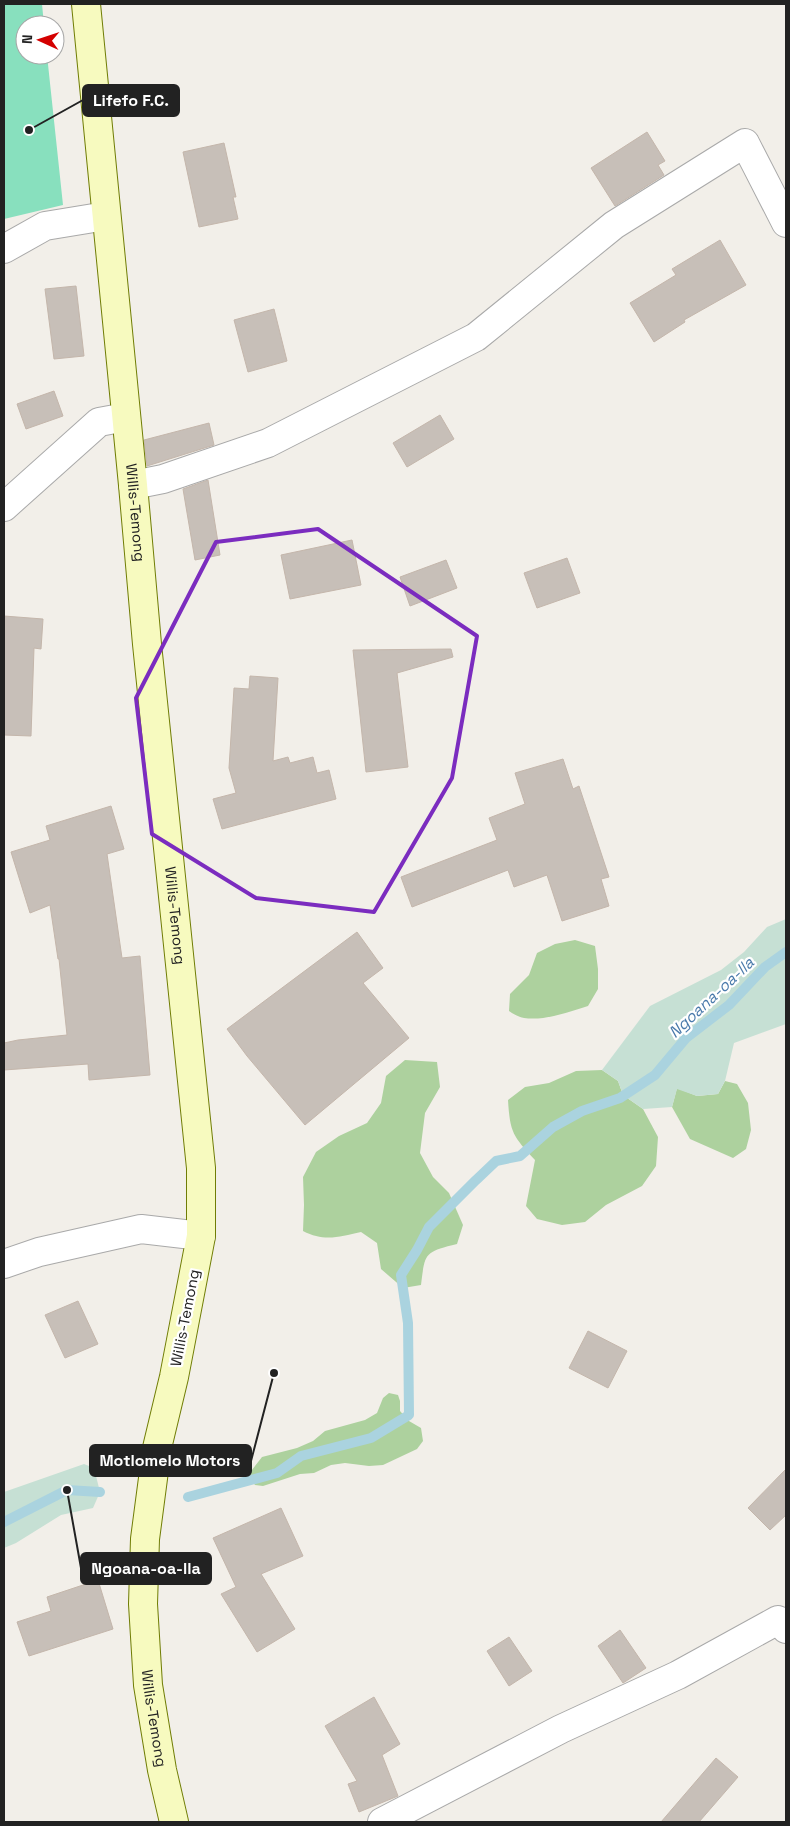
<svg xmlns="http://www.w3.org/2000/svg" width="790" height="1826" font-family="'Space Grotesk',sans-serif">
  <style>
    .forest { fill: #add19e }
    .wetland { fill: #c6e0d4 }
    .pitch { fill: #88e0be }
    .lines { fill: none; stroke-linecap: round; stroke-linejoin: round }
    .stream { stroke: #aad3df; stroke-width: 10 }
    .building { fill: #c7bfb8; stroke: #c4b6ab }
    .minor-casing { stroke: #a9a9a9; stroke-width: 30 }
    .secondary-casing { stroke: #707d05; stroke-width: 30 }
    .minor { stroke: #fff; stroke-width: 28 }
    .secondary { stroke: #f7fabf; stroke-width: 28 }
    .marked { fill: none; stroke: #7b2cbf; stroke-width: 4; stroke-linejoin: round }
    .labels { text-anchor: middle; stroke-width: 4.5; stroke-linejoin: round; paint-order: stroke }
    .street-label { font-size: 15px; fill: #222; stroke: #fff }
    .water-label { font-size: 16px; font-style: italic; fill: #4a7aab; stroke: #fff }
    .leader { fill: none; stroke: #222; stroke-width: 2 }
    .callout-dot { fill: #222; stroke: #fff; stroke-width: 2 }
    .callout { fill: #222; stroke: #222; stroke-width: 2 }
    .callout-label { font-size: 16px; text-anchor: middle; font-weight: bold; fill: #fff }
  </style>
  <rect width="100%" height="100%" fill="#f2efe9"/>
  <g class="forest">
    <path d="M575,940L595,946L598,969V989L588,1006C568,1012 545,1021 524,1018C519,1017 513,1014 509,1011L510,994L529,975L537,953L555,944Z"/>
    <path d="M405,1060L437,1062L440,1087L425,1113L420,1153L433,1177L449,1193L463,1225L457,1244C424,1252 425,1253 421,1285L403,1288L381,1269L377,1243L361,1232C339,1237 324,1242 303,1231L304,1205L303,1177L316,1152L339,1136L367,1123L381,1103L386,1076Z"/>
    <path d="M602,1070L618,1081L623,1095L643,1109L658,1137L656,1166L642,1186L606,1205L585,1222L562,1225L537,1219L526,1206L535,1160C513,1136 510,1133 508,1100L525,1087L549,1083L576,1071Z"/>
    <path d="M725,1081L737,1084L748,1103L751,1130L746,1149L733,1158L690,1139L672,1107L677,1088L697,1096L718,1094Z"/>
    <path d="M389,1393L398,1395L400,1401V1411L409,1421L421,1428L423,1441L417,1449L383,1465L369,1466L345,1463L331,1465L314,1473L300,1474L263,1486L255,1485L248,1475L262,1457L297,1448L313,1441L325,1431L365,1420L377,1413L383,1398Z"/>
  </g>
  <g class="wetland">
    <path d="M786,919V1024L734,1043L725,1081L718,1094L697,1096L677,1089L672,1107L643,1109L623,1095L618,1081L602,1070L650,1006L721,970L744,952L767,927Z"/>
    <path d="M84,1464L94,1468L100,1492L93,1508L61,1515L16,1543L4,1548V1492Z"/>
  </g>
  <path class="pitch" d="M4,4H42L44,25H25V55H47L63,205L4,219Z"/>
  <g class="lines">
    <g class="stream">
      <path d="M188,1497L277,1473L301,1456L371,1438L409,1415L408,1323L401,1275L417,1250L429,1227L476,1180L496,1161L520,1156L553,1127L582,1111L620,1098L655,1075L686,1038L729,1005L765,967L786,952"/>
      <path d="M4,1522L67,1490L100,1492"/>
    </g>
  </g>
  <g class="building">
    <path d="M647,132L665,161L658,165L664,175L615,206L591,168Z"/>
    <path d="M224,143L236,197H233L238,219L199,227L183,152Z"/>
    <path d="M720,240L746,285L684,320L685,322L654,342L630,303L676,275L672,269Z"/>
    <path d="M76,286L84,356L54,359L45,289Z"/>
    <path d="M274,309L287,361L248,372L234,320Z"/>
    <path d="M54,391L63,416L26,429L17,404Z"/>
    <path d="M440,415L454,439L407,467L393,443Z"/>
    <path d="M209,423L214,445L147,466L144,440Z"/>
    <path d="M208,480L220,555L195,560L183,489Z"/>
    <path d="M352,540L361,585L290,599L281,555Z"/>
    <path d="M567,558L580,593L537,608L524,573Z"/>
    <path d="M446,560L457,588L410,606L400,577Z"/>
    <path d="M4,616L43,619L41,649L34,648L31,736L4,735Z"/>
    <path d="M451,649L453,657L397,673L408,767L366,772L353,650Z"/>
    <path d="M250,676L278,678L273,761L288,757L290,763L313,757L317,773L329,770L336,799L222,829L213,799L236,793L229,768L234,688L249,689Z"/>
    <path d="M563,759L573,789L579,786L609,877L601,879L609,906L562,921L547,875L514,887L508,870L412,907L401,877L497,840L489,818L525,804L515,773Z"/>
    <path d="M111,806L124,849L107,854L122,958L140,956L150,1075L89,1080L88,1064L4,1070V1043L18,1040L67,1035L59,959H58L50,905L30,913L11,852L50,840L46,826Z"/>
    <path d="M357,932L383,968L363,983L409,1038L305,1125L247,1056L227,1029Z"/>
    <path d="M78,1301L98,1344L65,1358L45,1315Z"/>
    <path d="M588,1331L627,1351L608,1388L569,1368Z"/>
    <path d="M786,1469V1515L770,1530L748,1508Z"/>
    <path d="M281,1508L303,1556L261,1574L295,1629L257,1652L221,1594L236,1587L213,1538Z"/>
    <path d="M98,1580L113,1629L29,1656L17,1622L51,1611L47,1597Z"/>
    <path d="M620,1630L646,1668L623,1683L598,1646Z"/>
    <path d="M509,1637L532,1671L509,1686L487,1651Z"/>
    <path d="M374,1697L400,1744L382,1755L398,1796L359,1812L348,1784L357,1781L325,1726Z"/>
    <path d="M716,1758L738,1777L699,1822H661Z"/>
  </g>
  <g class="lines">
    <g class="minor-casing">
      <g id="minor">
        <path d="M4,249L45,226L106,216"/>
        <path d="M133,485L163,479L268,443L476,337L614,225L745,143L786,223"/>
        <path d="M4,507L99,422L126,417"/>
        <path d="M4,1264L39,1252L141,1229L201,1236"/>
        <path d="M382,1822L561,1729L678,1675L778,1620L786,1629"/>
      </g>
    </g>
    <g class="secondary-casing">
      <g id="secondary">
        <path id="s1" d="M86,4L133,485L147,644L201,1168V1236L174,1377L157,1448L145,1539L143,1604L148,1685L162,1770L174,1822"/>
      </g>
    </g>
    <use href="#minor" class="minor"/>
    <use href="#secondary" class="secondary"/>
  </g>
  <path class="marked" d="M318,529L477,636L452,778L374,912L256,898L152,834L136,698L216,542Z"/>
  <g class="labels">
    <g class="street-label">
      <text dy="5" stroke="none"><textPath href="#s1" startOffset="511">Willis-Temong</textPath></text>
      <text dy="5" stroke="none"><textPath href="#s1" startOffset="916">Willis-Temong</textPath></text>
      <text transform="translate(185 1318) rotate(-79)" y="5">Willis-Temong</text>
      <text dy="5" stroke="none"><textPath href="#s1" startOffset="1726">Willis-Temong</textPath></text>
    </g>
    <g class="water-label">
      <text transform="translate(711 997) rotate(-43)" y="6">Ngoana-oa-lla</text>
    </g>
  </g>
  <path class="leader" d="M29 130L83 100M274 1373L251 1461M67 1490L81 1568"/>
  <g class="callout-dot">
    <circle cx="29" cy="130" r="5"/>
    <circle cx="274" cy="1373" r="5"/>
    <circle cx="67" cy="1490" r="5"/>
  </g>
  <g class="callout">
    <rect x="83" y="85" width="96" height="31" rx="5"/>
    <rect x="90" y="1445" width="161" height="31" rx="5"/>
    <rect x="81" y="1553" width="130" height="31" rx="5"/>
  </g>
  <g class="callout-label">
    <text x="131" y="106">Lifefo F.C.</text>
    <text x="170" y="1466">Motlomelo Motors</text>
    <text x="146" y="1574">Ngoana-oa-lla</text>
  </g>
  <rect width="790" height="1826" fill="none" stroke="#222222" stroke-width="10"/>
  <g transform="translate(40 40) rotate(273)"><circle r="24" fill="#ffffff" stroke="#a7a7a7"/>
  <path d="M0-4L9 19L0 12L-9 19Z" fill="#d40000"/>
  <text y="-8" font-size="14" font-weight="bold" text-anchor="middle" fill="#222222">N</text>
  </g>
</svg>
